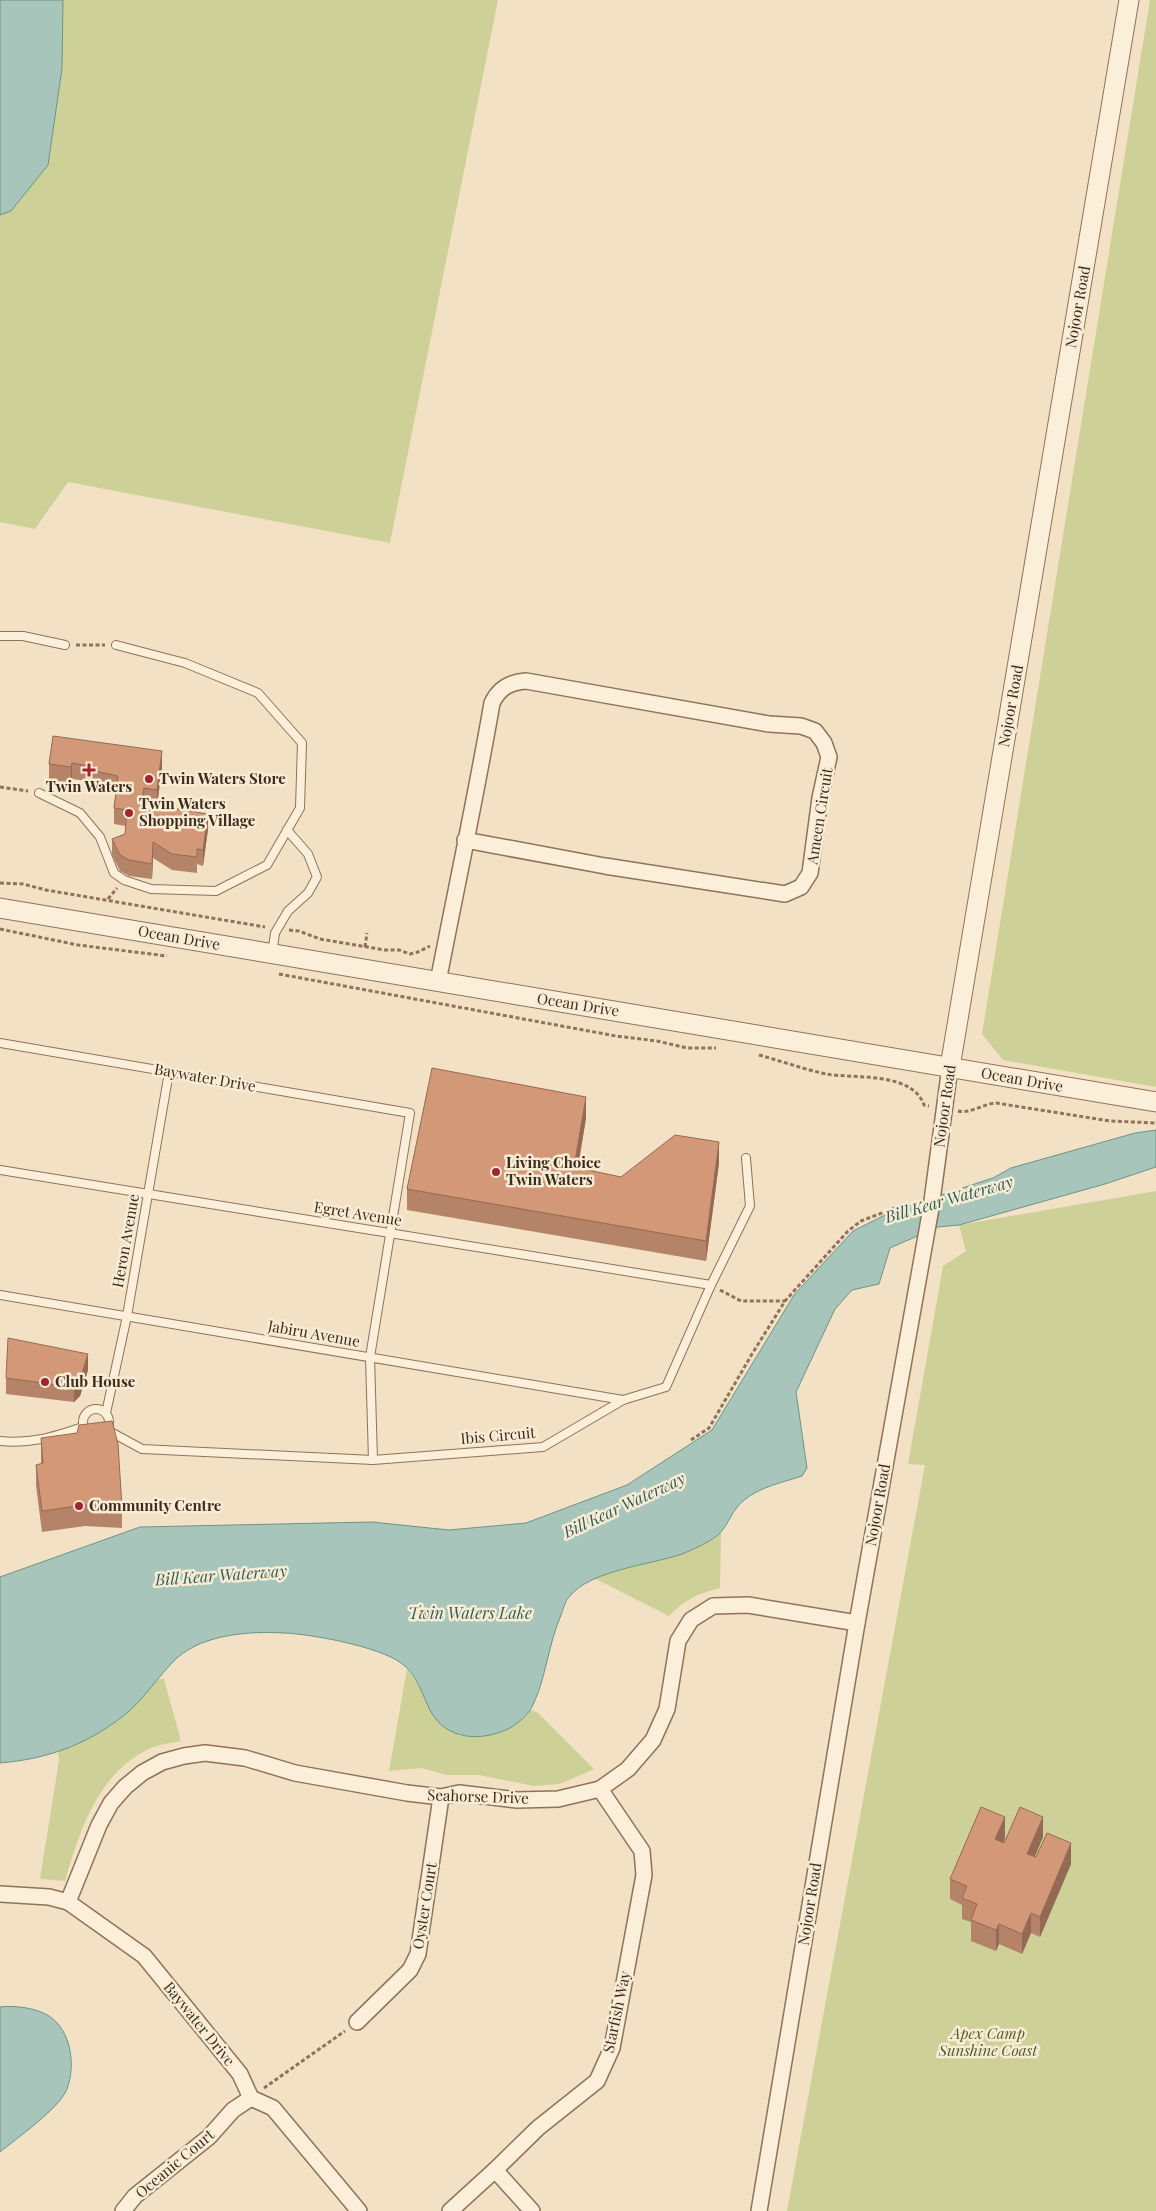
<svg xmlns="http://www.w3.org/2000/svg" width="1156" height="2211" font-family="'Playfair Display',serif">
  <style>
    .green { fill: #ced197 }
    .water { fill: #a7c5ba; stroke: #6c9488 }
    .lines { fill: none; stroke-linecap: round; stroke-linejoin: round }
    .service-casing { stroke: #8f7259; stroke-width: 10 }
    .minor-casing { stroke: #8f7259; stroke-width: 18 }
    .tertiary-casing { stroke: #8f7259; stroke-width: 21 }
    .path { stroke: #8f7259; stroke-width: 3; stroke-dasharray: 4 2.5; stroke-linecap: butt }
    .service { stroke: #fbefd9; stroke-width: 8 }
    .minor { stroke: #fbefd9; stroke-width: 15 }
    .tertiary { stroke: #fbefd9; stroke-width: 19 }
    .wall { fill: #b58367; fill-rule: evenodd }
    .shaded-wall { fill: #946a54 }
    .building { fill: #d39878; stroke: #946a54 }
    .poi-dot { fill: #a3242d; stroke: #f8ecd5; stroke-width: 2 }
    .labels { text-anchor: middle; stroke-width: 5; stroke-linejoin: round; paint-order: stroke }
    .street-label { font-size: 15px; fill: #3d2b1e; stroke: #f8ecd5 }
    .poi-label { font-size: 15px; font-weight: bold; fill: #3d2b1e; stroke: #f8ecd5; text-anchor: start }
    .park-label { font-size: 15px; font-style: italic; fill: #515c23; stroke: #f8ecd5 }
    .water-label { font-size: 16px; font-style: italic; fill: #2c5e58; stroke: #f8ecd5 }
  </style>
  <rect width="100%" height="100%" fill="#f2e1c5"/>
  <g class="green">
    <path d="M0,0H498L390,543L68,482L35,529L0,522Z"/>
    <path d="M1150,0H1156V1087L1003,1060L982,1034Z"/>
    <path d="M1156,1191V2211H787L925,1465L908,1464L943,1266L966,1251L959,1225Z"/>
    <path d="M721,1533L720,1588C699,1593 684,1600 669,1616L594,1578L706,1542Z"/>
    <path d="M407,1669L423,1690L431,1711L460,1736C496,1736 504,1734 531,1710L538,1713L594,1769L560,1784L534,1786L479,1775H447L421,1768L389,1771Z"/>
    <path d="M158,1679H164L181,1741C172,1743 160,1744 151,1748C98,1772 80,1830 65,1881L40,1879L59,1760L58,1752L91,1737L123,1716Z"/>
  </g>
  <g class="water">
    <path d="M0,0H63L62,68L48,165L11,211L0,215Z"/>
    <path d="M1156,1130V1167L1105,1184L959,1225L938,1227L890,1248L879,1284L852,1290L835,1309L796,1392L807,1468L802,1476C781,1483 754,1488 738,1506C731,1514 728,1524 721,1532C713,1541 694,1549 682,1554C650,1565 590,1570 569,1597C565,1601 563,1610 561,1615C548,1645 546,1679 532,1707C528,1715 517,1724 510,1728C482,1742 446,1741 430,1710C422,1694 417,1674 401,1663C380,1647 312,1634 284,1633C250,1631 204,1634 177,1658C158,1676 143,1701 122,1717C84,1746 46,1759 0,1763V1577L140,1527L372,1522L449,1530L526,1523L627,1485L712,1430L794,1295L853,1231L895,1210L993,1178L1011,1168L1135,1133Z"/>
    <path d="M0,2007C14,2005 37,2008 49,2016C71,2030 76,2065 67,2089C60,2108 17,2138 0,2152Z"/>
  </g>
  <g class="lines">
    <g class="service-casing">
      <g id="service">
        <path d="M0,636H23L65,645"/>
        <path d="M39,793L80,813L100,837L114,873L124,880L151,889L216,891L267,865L300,808L302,743L258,693L185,663L116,645"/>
        <path d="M272,954L275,933L288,911L308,893L317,877L308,854L287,830"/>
        <path d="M0,1043L410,1113L370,1357L373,1460"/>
        <path d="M0,1170L711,1285"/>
        <path d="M0,1295L623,1400"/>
        <circle cx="96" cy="1422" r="13"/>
        <path d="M106,1413L127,1316L169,1072"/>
        <path d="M107,1430L142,1449L373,1460L543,1447L623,1400L666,1387L711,1285L750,1206L746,1158"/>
        <path d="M0,1441C32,1444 53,1437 83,1427"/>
      </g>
    </g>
    <g class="minor-casing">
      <g id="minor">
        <path d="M438,982C456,889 476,796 492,703C499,688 510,682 526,681L769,724L801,726L815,731L824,743L829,757L820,798L810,873L801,887L785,894L605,866L465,840"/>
        <path d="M0,1894L49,1897L68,1902L144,1956L240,2074L251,2098L273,2108L359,2211"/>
        <path d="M68,1902L99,1825L111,1803L125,1787L142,1773L162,1762L184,1756L205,1753L245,1758L295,1773L407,1793L441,1797L459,1793L517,1800L558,1799L600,1789L628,1769L653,1740L667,1709L678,1641L691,1620L713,1606L748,1605L857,1623"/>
        <path d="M357,2022L410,1970L418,1954L441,1797"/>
        <path d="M495,2170L532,2211"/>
        <path d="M123,2211L135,2196L209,2137L233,2110L251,2098"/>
        <path d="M450,2211L495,2170L538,2128L597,2081L612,2048L644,1875L642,1851L600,1789"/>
        <path d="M759,2211L857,1623L931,1208L950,1067"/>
      </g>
    </g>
    <g class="tertiary-casing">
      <g id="tertiary">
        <path d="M0,908L1156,1102"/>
        <path d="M950,1067L1129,0"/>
      </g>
    </g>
    <g class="path">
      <path d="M76,645H105"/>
      <path d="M0,787L28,791"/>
      <path d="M0,883L23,884L46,890L265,927"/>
      <path d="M108,899L117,888"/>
      <path d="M0,929L78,945L167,956"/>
      <path d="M289,930L299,931L320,939L385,950H399L410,954L418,952L430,946"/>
      <path d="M365,947L367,933"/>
      <path d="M279,974L616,1036L657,1041L687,1048H716"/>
      <path d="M759,1055C781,1061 803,1069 826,1074C854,1079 912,1071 924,1105L929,1106"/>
      <path d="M958,1111C970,1114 983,1104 996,1103L1110,1121L1156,1123"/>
      <path d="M720,1290L741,1301H785"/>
      <path d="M691,1440L709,1428L752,1354L785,1301L848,1231L861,1221L908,1203"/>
      <path d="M264,2088L345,2031"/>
    </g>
    <use href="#service" class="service"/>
    <use href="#minor" class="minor"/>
    <use href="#tertiary" class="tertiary"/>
  </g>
  <g class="wall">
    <path d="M53,736L162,767L157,805L208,829L203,866L197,864V873L172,870L153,858L152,879L129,876L120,871L112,855V839L125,834L126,826L114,824V808L116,791L95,787V782L72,779L71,783L49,780V764ZM144,804L154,805L152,810L143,807Z"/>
    <path d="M586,1118L578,1168L621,1177L719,1163L706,1261L407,1210V1189Z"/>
    <path d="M88,1370L80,1396L74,1402L6,1394V1378Z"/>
    <path d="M41,1438L122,1507V1528L85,1526L42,1532L36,1486V1465L41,1464Z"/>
    <path d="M1043,1837L1035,1857L1071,1864L1040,1937L1031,1933L1022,1954L999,1944L996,1951L971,1941V1922L962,1919V1905L950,1899V1879L1005,1838L1003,1843H1004Z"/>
  </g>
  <g class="shaded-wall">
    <path d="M162,751V767L157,806V790Z"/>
    <path d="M72,763V779L71,783V767Z"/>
    <path d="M144,788V804L141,823V807Z"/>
    <path d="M208,814V829L203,866V850Z"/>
    <path d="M153,842V858L152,879V864Z"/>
    <path d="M586,1097V1118L574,1188V1167Z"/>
    <path d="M719,1142V1163L706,1261V1241Z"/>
    <path d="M88,1354V1370L80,1396L74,1402V1387Z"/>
    <path d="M1005,1817V1838L995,1860V1839Z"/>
    <path d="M1043,1817V1837L1027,1874V1854Z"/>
    <path d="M1071,1843V1864L1040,1937V1917Z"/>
    <path d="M1031,1913V1933L1022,1954V1934Z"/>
    <path d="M999,1924V1944L996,1951V1930Z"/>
  </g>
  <g class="building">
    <path d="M53,736L162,751L157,790L144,788L141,807L152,810L154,805L208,814L203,850L197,849V857L172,854L153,842L152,864L129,860L120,855L112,839L125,834L127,810L114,808L118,776L95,771V767L72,763L71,767L49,764Z"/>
    <path d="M432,1068L586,1097L574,1167L621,1177L675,1135L719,1142L706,1241L407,1189Z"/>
    <path d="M8,1338L88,1354L80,1380L74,1387L6,1378Z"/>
    <path d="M112,1421L118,1444L122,1507L85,1505L42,1511L36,1465L43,1463L41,1438L77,1433L79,1425Z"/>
    <path d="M981,1807L1005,1817L995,1839L1004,1843L1020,1807L1043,1817L1027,1854L1036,1857L1047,1833L1071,1843L1040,1917L1031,1913L1022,1934L999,1924L996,1930L971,1920L977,1904L962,1898L967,1886L950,1879Z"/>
  </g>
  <g class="poi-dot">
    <path d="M86.5 762.5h5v5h5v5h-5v5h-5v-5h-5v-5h5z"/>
    <circle cx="149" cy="779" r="5"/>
    <circle cx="129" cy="813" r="5"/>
    <circle cx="496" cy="1172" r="5"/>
    <circle cx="45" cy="1382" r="5"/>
    <circle cx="79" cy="1506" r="5"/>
  </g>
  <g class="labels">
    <g class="street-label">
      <text transform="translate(1078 307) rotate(-80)" y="5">Nojoor Road</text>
      <text transform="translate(1011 706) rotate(-80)" y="5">Nojoor Road</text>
      <text transform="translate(820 816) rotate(-81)" y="5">Ameen Circuit</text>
      <text transform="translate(179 938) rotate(10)" y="5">Ocean Drive</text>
      <text transform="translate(578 1005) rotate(9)" y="5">Ocean Drive</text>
      <text transform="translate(205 1078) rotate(10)" y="5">Baywater Drive</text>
      <text transform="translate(1022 1080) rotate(10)" y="5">Ocean Drive</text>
      <text transform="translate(945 1106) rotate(-82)" y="5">Nojoor Road</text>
      <text transform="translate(358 1214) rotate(9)" y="5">Egret Avenue</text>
      <text transform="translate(126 1241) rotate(-80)" y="5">Heron Avenue</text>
      <text transform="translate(314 1334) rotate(10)" y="5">Jabiru Avenue</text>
      <text transform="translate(498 1436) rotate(-5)" y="5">Ibis Circuit</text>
      <text transform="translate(878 1505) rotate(-80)" y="5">Nojoor Road</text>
      <text transform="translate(478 1797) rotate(2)" y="5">Seahorse Drive</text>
      <text transform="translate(810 1904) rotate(-81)" y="5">Nojoor Road</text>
      <text transform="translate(425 1906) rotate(-81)" y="5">Oyster Court</text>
      <text transform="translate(617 2012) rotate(-78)" y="5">Starfish Way</text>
      <text transform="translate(199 2024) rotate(51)" y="5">Baywater Drive</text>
      <text transform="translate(175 2164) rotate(-40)" y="5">Oceanic Court</text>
    </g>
    <g class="poi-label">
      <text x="159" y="784">Twin Waters Store</text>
      <text x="89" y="792" text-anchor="middle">Twin Waters</text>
      <text x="139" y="809">Twin Waters<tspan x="139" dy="17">Shopping Village</tspan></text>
      <text x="506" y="1168">Living Choice<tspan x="506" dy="17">Twin Waters</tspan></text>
      <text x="55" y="1387">Club House</text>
      <text x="89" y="1511">Community Centre</text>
    </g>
    <g class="park-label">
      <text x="988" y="2039">Apex Camp<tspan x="988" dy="17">Sunshine Coast</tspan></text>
    </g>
    <g class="water-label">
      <text transform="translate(949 1199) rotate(-16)" y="6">Bill Kear Waterway</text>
      <text transform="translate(624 1505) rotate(-25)" y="6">Bill Kear Waterway</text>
      <text transform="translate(221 1575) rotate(-4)" y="6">Bill Kear Waterway</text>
      <text x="470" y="1619">Twin Waters Lake</text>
    </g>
  </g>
</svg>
